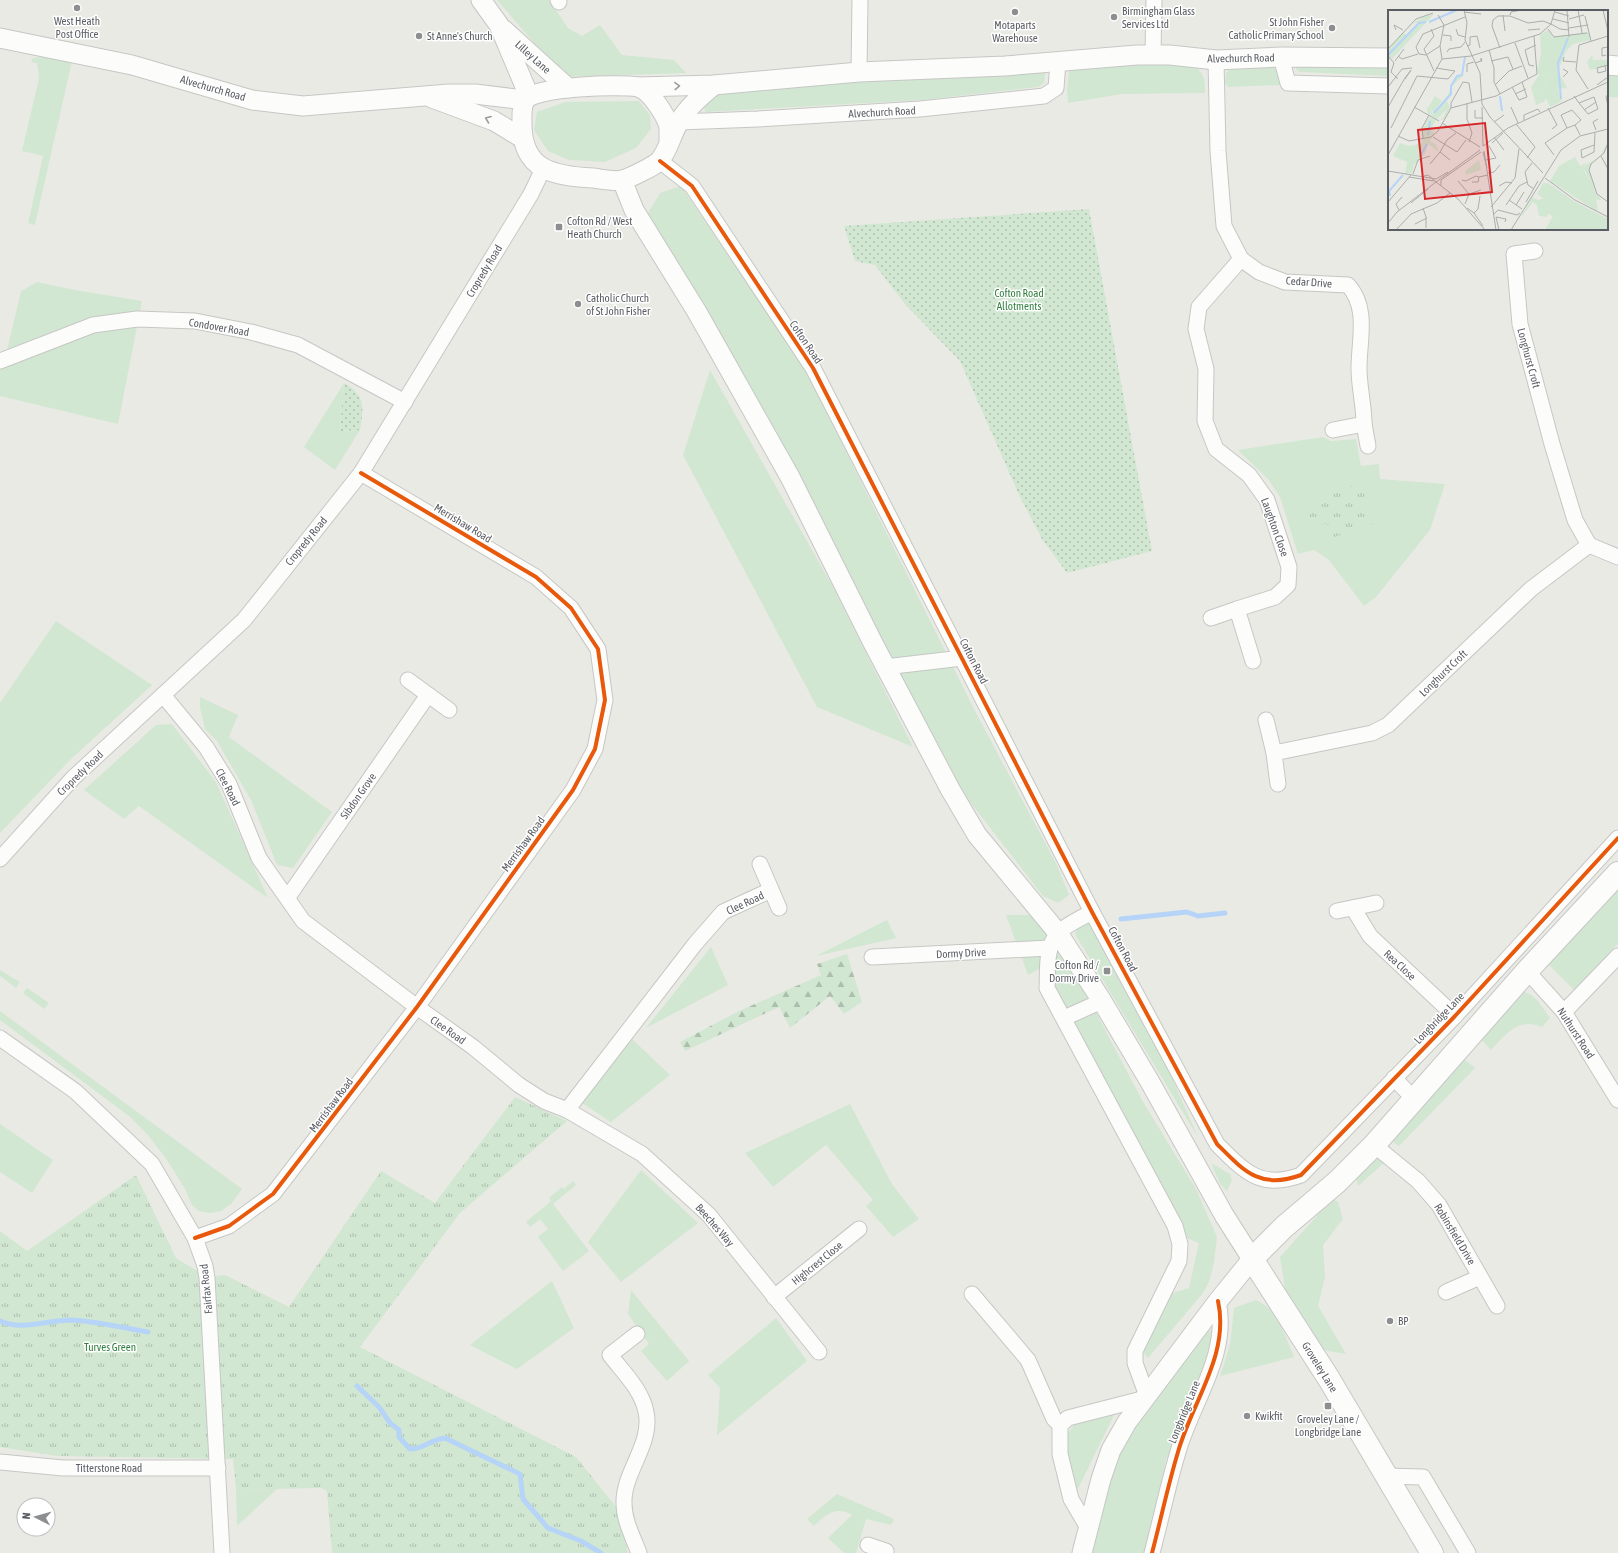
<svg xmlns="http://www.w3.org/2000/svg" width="1618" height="1553" font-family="'Asap Condensed',sans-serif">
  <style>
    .grass { fill: #d1e7d2 }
    .forest { fill: url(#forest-firs) }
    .park { fill: url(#park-tufts) }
    .garden { fill: url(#garden-dots) }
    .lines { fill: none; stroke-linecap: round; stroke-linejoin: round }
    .stream { stroke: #b6d4f7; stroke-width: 5 }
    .minor-casing { stroke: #c6c7c5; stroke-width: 17 }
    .tertiary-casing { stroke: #c6c7c5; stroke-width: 21 }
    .secondary-casing { stroke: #c7c7c6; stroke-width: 24 }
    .minor { stroke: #fcfcfb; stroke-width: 15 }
    .tertiary { stroke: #fcfcfb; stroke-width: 19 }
    .secondary { stroke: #fcfcfb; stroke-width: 22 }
    .cycleway-casing { stroke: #fff; stroke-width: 6 }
    .cycleway { stroke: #e8590c; stroke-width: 4 }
    .oneway { stroke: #9b9da0 }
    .poi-dot { fill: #8c8e90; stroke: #fff; stroke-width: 1.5 }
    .labels { text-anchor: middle; stroke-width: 3; stroke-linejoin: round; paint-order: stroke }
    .poi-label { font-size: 11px; fill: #5a5d63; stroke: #fff; text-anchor: start }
    .street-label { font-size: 11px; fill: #5a5d63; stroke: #fff }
    .park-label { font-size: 11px; fill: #338140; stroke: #fff }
    .inset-river { fill: none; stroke: #b6d4f7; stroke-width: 2 }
    .inset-road { fill: none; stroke: #acaead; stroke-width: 1 }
    .view { fill: #d62828; fill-opacity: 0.15; stroke: #d62828; stroke-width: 2 }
    .inset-edge { fill: none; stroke: #5a5d63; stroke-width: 2 }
  </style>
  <defs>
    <pattern id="forest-firs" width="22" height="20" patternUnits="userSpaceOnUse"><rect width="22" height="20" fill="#d1e7d2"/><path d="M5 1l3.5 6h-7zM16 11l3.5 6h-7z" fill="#adbeae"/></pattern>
    <pattern id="park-tufts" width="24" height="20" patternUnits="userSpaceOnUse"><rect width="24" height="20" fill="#d1e7d2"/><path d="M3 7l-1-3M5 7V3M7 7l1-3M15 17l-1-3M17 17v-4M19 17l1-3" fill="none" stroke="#adbeae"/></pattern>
    <pattern id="garden-dots" width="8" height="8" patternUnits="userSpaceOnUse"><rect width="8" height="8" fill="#d1e7d2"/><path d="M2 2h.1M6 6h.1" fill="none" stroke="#adbeae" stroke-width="1.8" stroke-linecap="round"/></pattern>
  </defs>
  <rect width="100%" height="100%" fill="#eaeae5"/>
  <g class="grass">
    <path d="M497,0H549L568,28L582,36L600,25L622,55L674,60L686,73L568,77L535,44Z"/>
    <path d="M42,57L72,61L35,225L28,223L43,156L22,151L39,78L37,63L31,62L33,58Z"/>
    <path d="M1191,63C1204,73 1205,77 1205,93L1122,94L1068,103L1067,90L1070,65Z"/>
    <path d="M1275,63L1280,80V85L1228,87L1225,83L1226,73L1232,68Z"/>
    <path d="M1389,65V76L1299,72L1296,69V66Z"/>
    <path d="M1046,68L1044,83L1038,87L921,100L706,112L703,106L706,101L730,87Z"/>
    <rect x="1607" y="71" width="11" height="26"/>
    <path d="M639,101L650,115L651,129L636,148L605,162L569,160L548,151L534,130L537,112L565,102Z"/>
    <path d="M681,186L805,369L975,711L1057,865L1069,895L1058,903L1043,896L966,797L723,340L648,213L660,193Z"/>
    <path d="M37,282L75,290L142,301L118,424L0,396V361L5,359L21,291Z"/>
    <path d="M710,370L833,587L913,747L817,707L683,455Z"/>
    <path d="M344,383L340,431L360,430L335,470L304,447Z"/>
    <path d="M1323,437L1331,441L1356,439L1361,466L1379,464L1380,479L1445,484L1430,530L1376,597L1364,606L1328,559L1314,550L1298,554L1280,497L1268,479L1238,450Z"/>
    <path d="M56,621L152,685L70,760L0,833V703Z"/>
    <path d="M200,697L238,715L229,737L332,812L293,868L277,865L251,800L217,741L205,729L200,708Z"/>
    <path d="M172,724L216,782L268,898L139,806L124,819L84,790L156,725Z"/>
    <path d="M1618,881V944L1574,990L1547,963Z"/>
    <path d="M1006,915H1033L1089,999L1142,1100L1196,1189L1217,1237L1214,1263L1209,1282L1203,1293L1148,1358L1141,1350L1170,1294L1189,1288L1199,1243L1187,1238L1041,968L1028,975Z"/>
    <path d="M887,920L896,938L816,956Z"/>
    <path d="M1085,922L1091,923L1167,1067L1199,1139L1075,934L1078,926Z"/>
    <path d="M711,947L728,985L646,1028Z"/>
    <path d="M0,970L20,982L16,988L0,976Z"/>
    <path d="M27,988L49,1003L44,1009L23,993Z"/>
    <path d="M1520,991C1535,992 1542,1007 1550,1018L1542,1027C1518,1017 1506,1034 1491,1050L1477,1035Z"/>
    <path d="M0,1011L242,1189L231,1204L221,1211L210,1213L199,1211L192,1205L185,1189L167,1160L148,1135L129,1116L0,1020Z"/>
    <path d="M631,1038L670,1075L611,1122L582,1103Z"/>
    <path d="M1460,1056L1475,1068L1399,1146L1394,1143L1393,1135Z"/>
    <path d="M850,1104L892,1184L919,1219L893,1237L866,1206L873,1200L826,1145L773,1187L745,1153Z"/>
    <path d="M0,1124L53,1160L32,1193L0,1172Z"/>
    <path d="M1370,1157L1379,1158L1384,1163L1358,1186C1354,1172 1362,1167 1370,1157Z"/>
    <path d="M1211,1163L1230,1174L1232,1180L1227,1191L1220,1184Z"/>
    <path d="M641,1170L698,1223L621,1282L588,1242Z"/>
    <path d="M573,1181L576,1185L553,1204L589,1251L563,1271L538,1237L548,1229L540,1219L530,1227L526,1222L551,1201L549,1198L562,1187L564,1189Z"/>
    <path d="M1332,1199L1338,1202L1343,1219L1323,1245L1325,1277L1318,1306L1346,1354L1323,1350L1285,1289L1280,1257Z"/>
    <path d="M552,1281L574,1328L517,1369L470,1345Z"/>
    <path d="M631,1290L689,1361L667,1381L641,1351L649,1344L628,1314Z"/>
    <path d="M1256,1300C1280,1311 1284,1334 1294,1357L1220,1376L1230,1345L1234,1308Z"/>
    <path d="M776,1318L807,1361L717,1435L720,1388L708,1375Z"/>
    <path d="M1211,1330L1214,1335L1199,1379L1166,1460L1161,1488L1145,1553H1089L1113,1466L1127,1439L1168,1376L1203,1335Z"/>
    <path d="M1115,1413L1074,1497L1064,1439L1076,1422Z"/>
    <path d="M277,1489L237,1526L236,1490Z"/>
    <path d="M837,1494L894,1519L891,1525L866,1519L856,1553H844L828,1538L852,1515C837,1505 824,1515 814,1526L807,1519Z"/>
  </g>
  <path class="forest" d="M847,954L862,1002L844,1014L830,996L790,1028L779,1007L685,1051L680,1042L739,1011L821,975L817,964Z"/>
  <g class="park">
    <path d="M1361,483L1374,523L1332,538L1327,523L1313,527L1306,502Z"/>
    <path d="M515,1097L567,1121L460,1213L360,1347L576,1457L617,1508L628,1553H332L327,1491L321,1488L236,1490L233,1459L57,1456L0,1447V1231L27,1251L136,1175L176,1258L207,1277L225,1275L289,1307L381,1171L435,1203Z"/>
  </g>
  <g class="garden">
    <path d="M1089,209L1152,551L1067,573L1042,539L1020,497L960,361L905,304L875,265L855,261L844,226Z"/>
    <path d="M344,383C365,394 364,408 360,430L340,431Z"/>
  </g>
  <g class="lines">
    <g class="stream">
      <path d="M1121,919L1187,912L1198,916L1225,913"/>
      <path d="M0,1321C23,1331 46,1320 71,1320C96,1321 123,1328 148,1332"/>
      <path d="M357,1386L379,1407L390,1423L399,1430V1437L410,1449C423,1449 430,1440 445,1438L520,1474L523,1499L548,1528L581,1541L601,1553"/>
    </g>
    <g class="minor-casing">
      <g id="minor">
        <path d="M558,0L559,2"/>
        <path d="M1153,54L1154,0"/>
        <path d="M1281,57L1288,83L1389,86"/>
        <path d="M1216,60L1218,151L1224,226L1241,259L1259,272L1285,282L1348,285C1369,308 1359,340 1359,368C1359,387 1364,405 1364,424L1333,430"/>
        <path d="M859,72L860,0"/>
        <path d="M679,122L758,119L920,109L1044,96L1056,88L1058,62"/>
        <path d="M660,161L692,186L813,368L1092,912L1217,1144C1244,1171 1260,1190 1301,1175L1455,1016L1618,838"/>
        <path d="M1535,251L1514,254L1520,324L1552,444L1575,520L1589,545"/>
        <path d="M1241,259L1199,307L1196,329L1206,369L1205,421L1216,449L1249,475L1267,500L1289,567L1288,585L1275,597L1237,609L1253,661"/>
        <path d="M0,361L93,325L137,319L195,321L251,332L298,345L405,402"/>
        <path d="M1364,424L1368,446"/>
        <path d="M1211,618L1237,609"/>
        <path d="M885,667L962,658"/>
        <path d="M408,680L449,710"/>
        <path d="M163,695L206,747L229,784L259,858L303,921L417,1007L473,1047L519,1085L544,1101L567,1110L695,944L723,912L771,890"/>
        <path d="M1266,720L1274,753L1278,784"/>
        <path d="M1274,753L1372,733L1388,725L1531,589L1589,545L1618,557"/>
        <path d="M0,859L73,778L244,620L361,473L531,194L543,169"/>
        <path d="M760,864L779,908"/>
        <path d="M288,897L428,695"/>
        <path d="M1353,908L1370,936L1455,1016"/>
        <path d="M1337,911L1376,903"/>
        <path d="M1092,912C1083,917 1064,926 1058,933C1045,948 1048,970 1047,988L1175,1226L1180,1244L1179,1261L1135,1351V1363L1147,1396"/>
        <path d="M872,957L1049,948"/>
        <path d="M1527,971L1564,1012L1618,1100"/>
        <path d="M1564,1012L1618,956"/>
        <path d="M1064,1018L1102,1001"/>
        <path d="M0,1038L75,1091L152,1164L195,1238L205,1266L207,1278L222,1553"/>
        <path d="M1394,1078L1414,1099"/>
        <path d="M567,1110L642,1154L709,1215L819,1352"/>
        <path d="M1374,1145L1418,1181L1439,1205L1497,1306"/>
        <path d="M195,1238L229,1226L273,1194L417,1007L573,790L595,749L605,700L598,649L571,608L536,577L361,473"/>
        <path d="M1446,1292L1480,1277"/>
        <path d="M972,1294L1028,1360L1054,1419L1060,1425"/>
        <path d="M774,1297L859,1229"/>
        <path d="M637,1334L610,1355C623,1372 642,1390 646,1412C653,1444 623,1472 624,1503C624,1521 633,1537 639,1553"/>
        <path d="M0,1462L63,1468H218"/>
        <path d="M1386,1476L1423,1477L1468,1553"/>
        <path d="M1088,1528L1071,1499L1060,1454V1425L1068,1418L1146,1398"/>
        <path d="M868,1545L886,1551L885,1553"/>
        <path d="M1152,1553C1161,1519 1168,1485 1178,1452C1192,1402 1230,1355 1218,1301"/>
      </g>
    </g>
    <g class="tertiary-casing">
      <g id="tertiary">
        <path d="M481,0L499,25L529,96"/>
        <path d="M504,30L568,88"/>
        <path d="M0,38L132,65L252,100L303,106L449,94H475L525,100"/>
        <path d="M1607,65L1618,66"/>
        <path d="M639,87L714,85L859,72L1005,66L1137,55H1170L1216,60L1281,57L1389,58"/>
        <path d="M432,98L494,121L522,138"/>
        <path d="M669,142C669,137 669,132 669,127C666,115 650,90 638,87C622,84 534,86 525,100C521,107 522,117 522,124C522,170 553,176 593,178C601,179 615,182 623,180C629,178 657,165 660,160C668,151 672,133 679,122C688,107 701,96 714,85"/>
        <path d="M622,180L634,210L697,312L790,477L873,643L950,789L977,835L1058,933L1102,1001L1150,1082L1224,1215L1252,1259L1218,1301L1127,1422L1111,1450L1101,1479L1082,1553"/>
      </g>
    </g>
    <g class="secondary-casing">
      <path id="secondary" d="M1432,1553L1329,1379L1252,1259L1284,1227L1337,1182L1374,1145L1527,971L1618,873"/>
    </g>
    <use href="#minor" class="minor"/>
    <use href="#tertiary" class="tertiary"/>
    <use href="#secondary" class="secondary"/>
    <g class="cycleway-casing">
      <g id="cycleway">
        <path d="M660,161L692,186L813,368L1092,912L1217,1144C1244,1171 1260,1190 1301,1175L1455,1016L1618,838"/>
        <path d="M195,1238L229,1226L273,1194L417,1007L573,790L595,749L605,700L598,649L571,608L536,577L361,473"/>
        <path d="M1152,1553C1161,1519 1168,1485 1178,1452C1192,1402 1230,1355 1218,1301"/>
      </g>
    </g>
    <use href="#cycleway" class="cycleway"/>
  </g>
  <defs><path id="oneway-chevron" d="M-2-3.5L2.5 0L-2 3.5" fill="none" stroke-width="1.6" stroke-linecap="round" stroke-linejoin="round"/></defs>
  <g class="oneway">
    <use href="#oneway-chevron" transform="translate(677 86) rotate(-2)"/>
    <use href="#oneway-chevron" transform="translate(488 119) rotate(-159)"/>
  </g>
  <g class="poi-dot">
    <circle cx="77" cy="8" r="4"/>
    <circle cx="1015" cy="12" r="4"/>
    <circle cx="1114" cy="17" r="4"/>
    <circle cx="1332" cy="28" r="4"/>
    <circle cx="419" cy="36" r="4"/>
    <rect x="555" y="223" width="8" height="8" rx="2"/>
    <circle cx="578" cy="304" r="4"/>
    <rect x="1103" y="967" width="8" height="8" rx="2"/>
    <circle cx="1390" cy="1321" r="4"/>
    <rect x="1324" y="1402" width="8" height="8" rx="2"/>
    <circle cx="1247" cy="1416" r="4"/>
  </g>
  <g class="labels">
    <g class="poi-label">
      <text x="1122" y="15">Birmingham Glass<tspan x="1122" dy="13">Services Ltd</tspan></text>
      <text x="77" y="25" text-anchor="middle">West Heath<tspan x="77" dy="13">Post Office</tspan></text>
      <text x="1324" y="26" text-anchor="end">St John Fisher<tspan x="1324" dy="13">Catholic Primary School</tspan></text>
      <text x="1015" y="29" text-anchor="middle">Motaparts<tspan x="1015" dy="13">Warehouse</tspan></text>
      <text x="427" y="40">St Anne's Church</text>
      <text x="567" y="225">Cofton Rd / West<tspan x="567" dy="13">Heath Church</tspan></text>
      <text x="586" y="302">Catholic Church<tspan x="586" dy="13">of St John Fisher</tspan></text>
      <text x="1099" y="969" text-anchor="end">Cofton Rd /<tspan x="1099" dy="13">Dormy Drive</tspan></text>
      <text x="1398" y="1325">BP</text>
      <text x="1255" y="1420">Kwikfit</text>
      <text x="1328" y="1423" text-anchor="middle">Groveley Lane /<tspan x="1328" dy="13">Longbridge Lane</tspan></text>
    </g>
    <g class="street-label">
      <text transform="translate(533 57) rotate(42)" y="4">Lilley Lane</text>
      <text transform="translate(1241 58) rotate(-1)" y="4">Alvechurch Road</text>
      <text transform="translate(213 88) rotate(16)" y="4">Alvechurch Road</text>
      <text transform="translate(882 112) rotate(-3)" y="4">Alvechurch Road</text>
      <text transform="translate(484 271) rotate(-59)" y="4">Cropredy Road</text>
      <text transform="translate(1309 282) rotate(4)" y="4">Cedar Drive</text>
      <text transform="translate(219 327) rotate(10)" y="4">Condover Road</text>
      <text transform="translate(806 342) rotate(56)" y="4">Cofton Road</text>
      <text transform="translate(1529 358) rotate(75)" y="4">Longhurst Croft</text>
      <text transform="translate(463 523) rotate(31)" y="4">Merrishaw Road</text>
      <text transform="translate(1275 527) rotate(70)" y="4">Laughton Close</text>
      <text transform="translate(306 541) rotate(-51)" y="4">Cropredy Road</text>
      <text transform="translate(974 661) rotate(63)" y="4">Cofton Road</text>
      <text transform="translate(1443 673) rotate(-44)" y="4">Longhurst Croft</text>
      <text transform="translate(80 773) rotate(-44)" y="4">Cropredy Road</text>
      <text transform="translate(228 787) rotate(63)" y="4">Clee Road</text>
      <text transform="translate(358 796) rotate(-55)" y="4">Sibdon Grove</text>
      <text transform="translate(523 844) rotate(-54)" y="4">Merrishaw Road</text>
      <text transform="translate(745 903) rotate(-25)" y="4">Clee Road</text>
      <text transform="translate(1123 949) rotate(62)" y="4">Cofton Road</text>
      <text transform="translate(961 953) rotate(-3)" y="4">Dormy Drive</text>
      <text transform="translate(1400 965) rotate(43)" y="4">Rea Close</text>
      <text transform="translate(1439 1018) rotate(-46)" y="4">Longbridge Lane</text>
      <text transform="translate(448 1030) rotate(35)" y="4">Clee Road</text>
      <text transform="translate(1576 1033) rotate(57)" y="4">Nuthurst Road</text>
      <text transform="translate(331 1105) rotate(-53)" y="4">Merrishaw Road</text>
      <text transform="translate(715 1225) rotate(49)" y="4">Beeches Way</text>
      <text transform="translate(1455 1234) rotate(59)" y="4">Robinsfield Drive</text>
      <text transform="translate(817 1263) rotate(-39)" y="4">Highcrest Close</text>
      <text transform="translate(206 1289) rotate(-96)" y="4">Fairfax Road</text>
      <text transform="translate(1320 1367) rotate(58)" y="4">Groveley Lane</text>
      <text transform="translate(1184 1412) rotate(-68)" y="4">Longbridge Lane</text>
      <text x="109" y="1472">Titterstone Road</text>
    </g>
    <g class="park-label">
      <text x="1019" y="297">Cofton Road<tspan x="1019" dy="13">Allotments</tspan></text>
      <text x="110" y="1351">Turves Green</text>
    </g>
  </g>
  <g transform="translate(1388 10)">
    <rect width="220" height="220" fill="#eaeae5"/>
    <path d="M59,91L62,98L56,109L50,110L55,108L59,99L49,109L39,103L41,101L45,104L54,98ZM220,131L216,143L205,151L201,160L204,168L201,169L195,157L213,145ZM187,147L207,183L210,202L162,171L171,156Z" fill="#d1e7d2"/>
    <path d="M46,4L4,49L0,46V40L14,23L19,24L29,13H25L37,6ZM204,45L205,50H212L213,46V50H219L220,47V55L202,60L199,52ZM76,65L64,76V83L54,98L47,103L39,102V97L45,102L50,99L61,83L64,73L69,66ZM200,152L195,157L197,163L201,169L204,168L208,184L214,190H209L192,156ZM144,187L150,190L156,188L153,201L160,204L159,207L151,206L149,195L145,192L132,209Z" fill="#d1e7d2"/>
    <path d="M160,20L165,27L201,22L202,30L185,34L178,41L170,61L179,78L170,79L174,91L162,97L155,82L158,75L157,64L151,65L149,61L153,43L152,25ZM41,107L48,110L43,119L47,124L42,131L48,134L51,142L40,134L37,144L26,155L24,163L17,164L19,152L5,146L12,133L21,136L34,133L35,118ZM155,173H160L189,193L220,209L219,220H157L165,206L153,201L155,188L149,184Z" fill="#d1e7d2"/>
    <path d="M157,64L158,75L155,82L158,87L156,92L148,95L143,77L151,65ZM47,86L54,91L46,102L40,98ZM91,150L93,160L78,165L77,161Z" fill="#d1e7d2"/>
    <path class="inset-river" d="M41,12L69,0M0,45L31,13L38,12M112,86L114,101M173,89L170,53L180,28M46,103L63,84V76L69,66L74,65L77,47M40,125L42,111M32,146L39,134M2,186L1,181L15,165"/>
    <path class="inset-road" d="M76,0L79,13L77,30L92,63L94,94L102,107L155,163M179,0L181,27M190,0L194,23M215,0L220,21M76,2L93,4M167,2L181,6M50,5L56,15L52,36L54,49M115,5L117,21M122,5L123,2L134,0M197,6L203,31M165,9L181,13M181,9L196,5M163,14L172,19L181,20M181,18L200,15M43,19L46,26L36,39L46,61M68,19L70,25L77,27M160,19L166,27L199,23M8,20L6,15L15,20M140,20L152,19M55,25L63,26V31M127,33L140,68M79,36L82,35V27L89,26L92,38M112,38L104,16L105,10L110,6H122L140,13L155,11L163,14M0,39L28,9L45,3M101,40L106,58V72L112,84M59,42L61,39L73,37L77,32M38,45L31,44L28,37L35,24L77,7M38,45L52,36M218,45L214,46V38L220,37M0,46L6,53L3,62L10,69M10,46L14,49L30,44M176,47L175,51L188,52M7,51L16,39M103,51L120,47L125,59M87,53L93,51V48L94,51H93M146,56L141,55L137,40L148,35M217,56L218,61L210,63L209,58L220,55M175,59L180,62L175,67M79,62V54L86,52M29,66L60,69L67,61L48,58M107,75L121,61L134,56M209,75L220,67M0,77L14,59L24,58M124,77L131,90L139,87L134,72M200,79L188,60L191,35L220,26M127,84L138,79M220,84L218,87L220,96M186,86L191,93L206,87L210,99L200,104L191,93M79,93V109L84,123L81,132M0,97L17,68L23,60L17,69M26,97L51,111M94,97L95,136M123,97L130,113M63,98V93L75,72L81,73L84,92M160,98L169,115L164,119M87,100V108H95M196,100L208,92M136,110V105L150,99L152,102M106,112L116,105M54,113L92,137M128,114L147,137L139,148M187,115L179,118L173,105L184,100L193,110L187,115L192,125M3,118L29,66M208,120L205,112L210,109M10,126L21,131L43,127L50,121L63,98L108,86L149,64L146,26M45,127L69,142L78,130M106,127L116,140M35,128L34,118L41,105M104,133L115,123M220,133L216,143L203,154L201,160L209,184L220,192M206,135L193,140L194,148L206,142L207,123M95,136L120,118L220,72M96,141L108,220M95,142L99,158M0,145L54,49L83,46L152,24L163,14L167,0M166,145L157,133L179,118M213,146L220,159M62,150L52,142L59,130L68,123M98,150L108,148L101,136M144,153L137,162L140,175L146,179M42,154L52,142M0,161L48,169L60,162M100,163L106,162L112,155M25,164L30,150L42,146M36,166L40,165L48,172L92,140M21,167L46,171M157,168L187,190L220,207M74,170L78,171L88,166L91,167M70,171L81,184L77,194M84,172H90L91,167L100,165M53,175V170L93,142M111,176L118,172L124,173M81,184L93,180M121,190L134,199M0,192L23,165M138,192L150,171M23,193L40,179M118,195L131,176L139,172M128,195L136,182M103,197L127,168L131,139M35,198L38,207V218M79,198L86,203L95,216M11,200L8,194L14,187M86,203L90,199L92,186M106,204L110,200L129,205L132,203M108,207L118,209L117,212M108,207L111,220M0,213L9,202L48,172L70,189L97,220M27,214L39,208M8,220L23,204L49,193L62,183M123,220L173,140L192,126L220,119"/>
    <path class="view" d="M97,113L104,182L37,189L30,120Z"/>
    <rect width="220" height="220" class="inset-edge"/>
  </g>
  <g transform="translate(36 1517) rotate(276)"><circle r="19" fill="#ffffff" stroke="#bdbec1"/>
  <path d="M0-3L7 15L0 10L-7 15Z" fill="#8c8e90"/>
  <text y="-6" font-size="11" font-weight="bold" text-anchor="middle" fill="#5a5d63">N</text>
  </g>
</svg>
